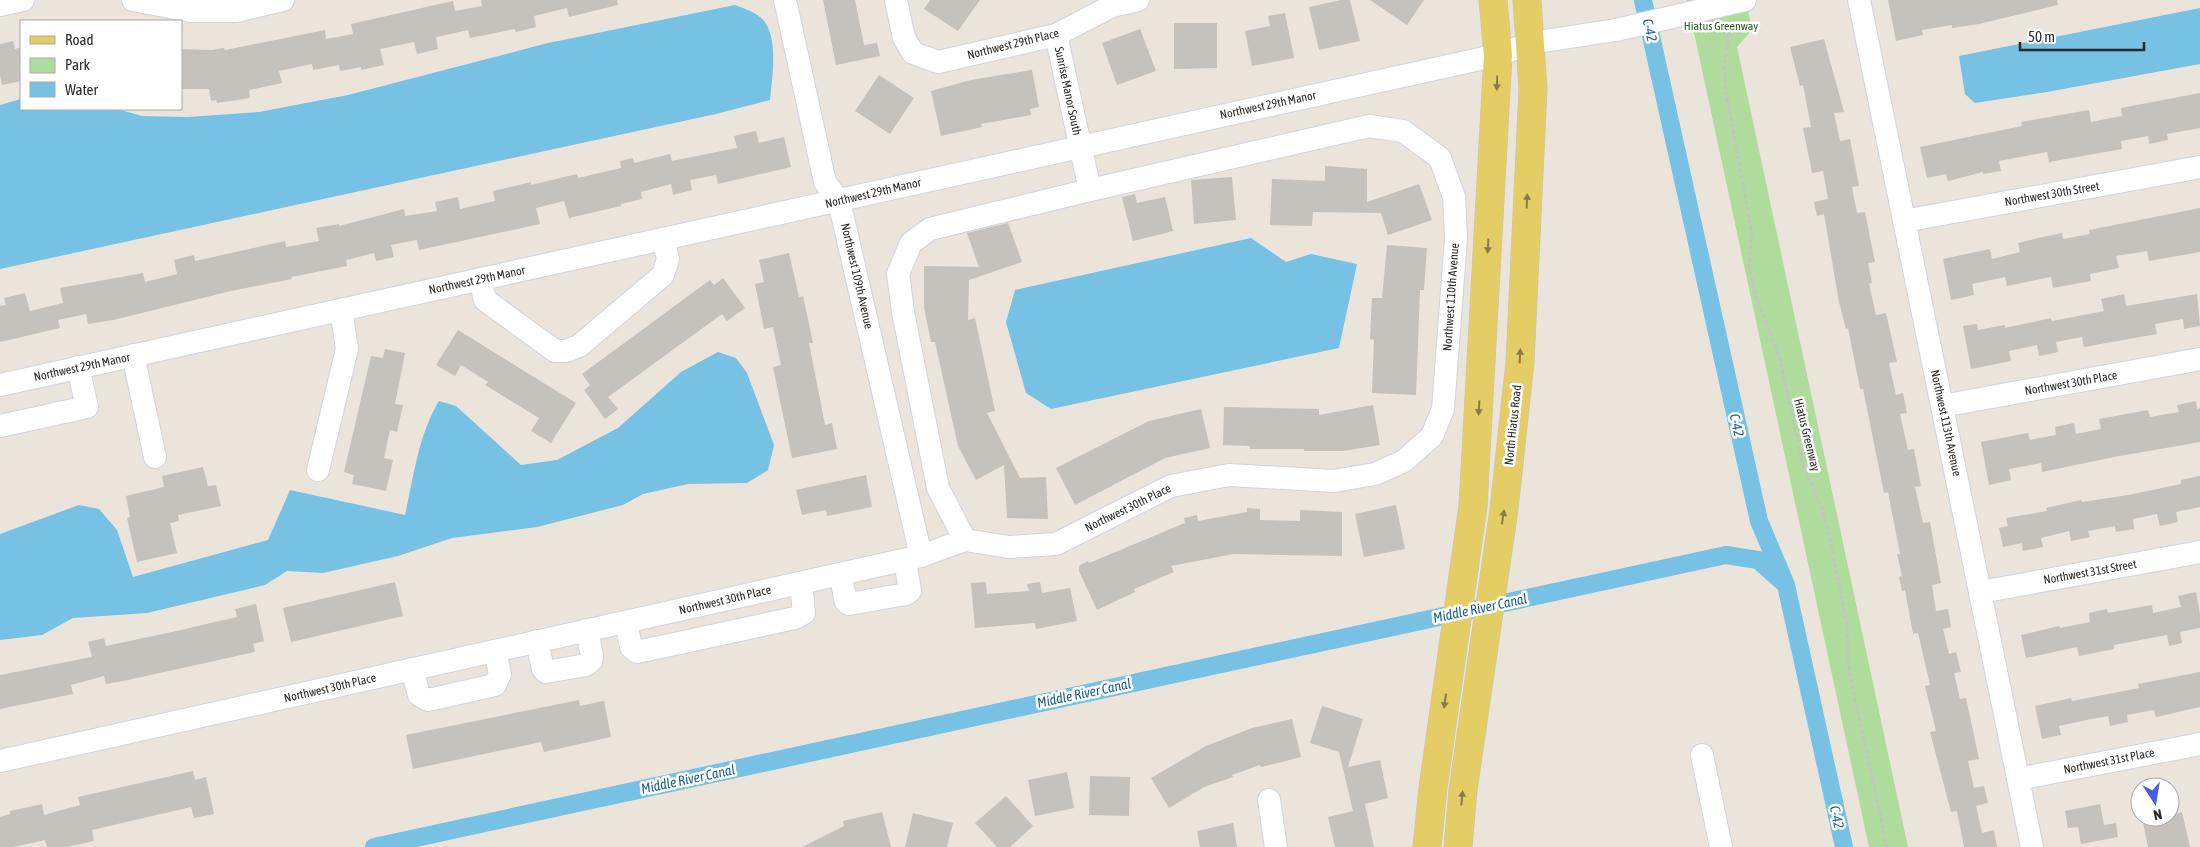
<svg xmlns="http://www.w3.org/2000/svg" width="2200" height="847" font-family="'Asap Condensed',sans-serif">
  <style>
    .green { fill: #afdc9c }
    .water { fill: #76c1e4 }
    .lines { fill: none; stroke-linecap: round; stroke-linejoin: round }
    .canal { stroke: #76c1e4; stroke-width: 18 }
    .building { fill: #c5c1bb }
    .minor-casing { stroke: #d1d3e0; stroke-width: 24 }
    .major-casing { stroke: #c3c3c3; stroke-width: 29 }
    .path { stroke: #c3c3c3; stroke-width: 3; stroke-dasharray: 4 2.5; stroke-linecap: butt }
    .minor { stroke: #fff; stroke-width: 22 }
    .major { stroke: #e5cd66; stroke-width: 28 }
    .oneway { fill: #877b48 }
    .labels { text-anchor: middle; stroke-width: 5; stroke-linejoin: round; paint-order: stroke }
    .park-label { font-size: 12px; fill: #295f1f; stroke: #fff }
    .street-label { font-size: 12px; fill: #292929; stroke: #fff }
    .water-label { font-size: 14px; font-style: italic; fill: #185f8d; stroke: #fff }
  </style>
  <rect width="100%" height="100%" fill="#eae4db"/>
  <path class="green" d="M1687,0H1746L1752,30L1737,47L1908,847H1869Z"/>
  <g class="water">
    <path d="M735,5C742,8 753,11 760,17C780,33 772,78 770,100L716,114L0,269V105L21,99V109H117L142,116L188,117L259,112L348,95L548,43Z"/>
    <path d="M2200,8V64L2047,92L1975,103L1965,94L1959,56Z"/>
    <path d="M1251,238L1286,262L1311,254L1357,264L1339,348L1051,409L1026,393L1006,322L1015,290Z"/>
    <path d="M718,352L736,358L747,373L774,445L768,470L747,483L688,484L643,494L623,505L537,527L452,538L398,556L323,573L287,571L265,585L147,613L73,618L42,635L0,640V534L79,505L99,509L117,530L133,577L268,540L290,490L405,515C414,476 418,436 439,401L456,406L521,465L557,460L618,428L681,372Z"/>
  </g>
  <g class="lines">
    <g class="canal">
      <path d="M1643,0L1759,521L1786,585L1844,847"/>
      <path d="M374,847L1726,555L1758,560L1786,585"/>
    </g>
  </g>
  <g class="building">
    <path d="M481,0H617L618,5L569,17L567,8L534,16L536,27L516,32L515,29L470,38L468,30L436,37L438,49L417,54L414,42L380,49L384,65L361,70V67L340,71L339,65L313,70L312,64L279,71L282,83L249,90L250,98L217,103L216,100L211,101L209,89H181V49L212,50L224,48L225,50L325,30L326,39L353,34L351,24L453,1L455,11L482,6Z"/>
    <path d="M823,0H855L864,45L877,43L880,56L836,65Z"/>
    <path d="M930,0H980L958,31L924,9Z"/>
    <path d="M1341,0H1350L1360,41L1319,50L1309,7Z"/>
    <path d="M1370,0H1424L1407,25Z"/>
    <path d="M1888,0H2057L2058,5L1979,24L1952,28V25L1922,30L1923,35L1896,41Z"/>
    <path d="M1285,13L1294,58L1252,66L1245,31L1270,26L1268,16Z"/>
    <path d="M1174,23H1217V68L1174,69Z"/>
    <path d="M1140,29L1156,71L1117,85L1102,43Z"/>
    <path d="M1824,39L1844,112L1834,113L1840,141L1850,139L1859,186L1852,187L1857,213L1865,212L1875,262L1868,263L1872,283L1869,284L1876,315L1886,313L1897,362L1889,363L1896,395L1903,393L1907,413L1900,414L1908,450L1914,449L1921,486L1915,487L1923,523L1930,522L1933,539L1941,583L1932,585L1936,611L1948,609L1951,627L1943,629L1949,654L1956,652L1961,672L1954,673L1960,699L1966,698L1979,759L1968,761L1974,788L1984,786L1988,803L1976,806L1982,833L1994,830L1997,847H1964L1957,811L1951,812L1930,732L1936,731L1925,686L1930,685L1918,633L1913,634L1905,590L1902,591L1899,577L1902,576L1897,554H1900L1888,492L1884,493L1863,389H1860L1848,328L1846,329L1839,302L1824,214L1817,216L1814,202L1828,199L1823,171L1812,173L1803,128L1811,127L1803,85L1800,86L1790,47Z"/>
    <path d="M13,41L15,49L21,47V81L2,85L0,75V44Z"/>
    <path d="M1032,70L1039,107L1030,109L1031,115L981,124L982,127L941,136L931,91L971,80Z"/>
    <path d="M879,75L914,98L890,134L855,111Z"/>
    <path d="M2200,93V128L2167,134L2168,140L2149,144L2148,136L2121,141L2122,149L2049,162L2047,152L1999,161L2001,171L1983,174V172L1948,181L1946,174L1927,178L1920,147L2022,126L2021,122L2089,110L2091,122L2122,116L2121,108Z"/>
    <path d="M756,131L759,143L784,137L791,167L718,184L716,175L690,180L692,190L673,195L671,184L641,192L642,199L621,204V206L569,218L564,201L536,208L540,224L419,250L417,240L391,245L394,257L376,261L374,253L346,260L347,266L291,277L292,279L231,291L113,320L88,324L86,314L58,320L60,328L0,342V306L6,305L4,298L25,293L30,311L63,303L60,288L143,273L145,282L177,274L174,260L194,255L195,261L285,241L286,247L319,241L316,228L339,224V226L404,209L405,216L437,211L435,202L458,197L460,209L495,201L493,191L531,182V185L577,174L578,178L621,168L620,161L633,158L634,163L670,154L672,161L737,148L734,136Z"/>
    <path d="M1325,166L1367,169V202L1419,184L1432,220L1388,235L1381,213L1313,212L1312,226L1270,225L1272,179L1325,181Z"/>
    <path d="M1232,177L1236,220L1194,224L1191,180Z"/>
    <path d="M1135,194L1137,203L1165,197L1173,231L1133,241L1122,197Z"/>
    <path d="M2200,208V252L2149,261L2147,251L2116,256L2119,268L2090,274L2091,281L2053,288L2051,277L2007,286L2005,277L1972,284L1974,295L1951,300L1943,259L1990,249L1992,259L2020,252L2018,243L2043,237L2062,233L2063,239L2090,234L2089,230Z"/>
    <path d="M1008,223L1022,262L969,280L968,320L975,318L995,411L987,413L1020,478L1046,477L1048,519L1007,518L1004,465L976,480L958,446L935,342H931L924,308V266L979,267L967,233Z"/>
    <path d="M1387,245L1427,248L1424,290H1420L1416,395L1372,393L1374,340L1370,339L1372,298H1382Z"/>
    <path d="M789,253L799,297L803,296L813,343H809L825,425L832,423L837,449L792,458L773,367L781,365L773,327L764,329L755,284L764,282L759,260Z"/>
    <path d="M723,278L745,308L727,321L722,314L608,397L618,409L605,419L584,390L590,385L582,374L710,280L714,285Z"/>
    <path d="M2124,294L2126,306L2197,294L2200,326L2184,329L2183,319L2155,324L2157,334L2084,347L2082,337L2056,342L2058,352L2039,356L2037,345L2009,351L2011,361L1971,369L1963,326L1977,324L1978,330L2005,325V328L2051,318L2052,321L2104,311L2101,299Z"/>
    <path d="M458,330L576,403L551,443L531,431L539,418L485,385L488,382L461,365L455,376L436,365Z"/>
    <path d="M385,349L405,353L395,404L403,405L397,432L390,430L384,458L393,460L386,491L352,484L354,475L344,472L371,356L383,358Z"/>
    <path d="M2196,401L2197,409L2200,408V442L2114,457L2042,472L2041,463L2009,469L2011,480L1989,485L1981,442L2028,433L2030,440L2056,435L2055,427L2074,423L2076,434L2101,429L2099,419L2148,410L2150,417L2179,412L2177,405Z"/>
    <path d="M1373,405L1380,445L1343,451H1304V449H1250V446L1223,445L1224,407L1319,409V415Z"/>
    <path d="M1201,409L1210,448L1165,458L1075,505L1056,468L1149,421Z"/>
    <path d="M203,467L208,486L216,485L221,506L178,515L179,521L170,523L177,553L137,562L127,518L130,517L126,496L164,487L162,476Z"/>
    <path d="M866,475L872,507L827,516L826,510L802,515L796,490Z"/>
    <path d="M2200,476V507L2176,512L2178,522L2160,526L2157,514L2133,519L2134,529L2116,532L2115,526L2088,531L2090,537L2071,541L2069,531L2041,538L2043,547L2023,551L2022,543L2003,547L1999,528L2008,526L2006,518L2047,511L2046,508L2081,500L2082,502L2128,495L2181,484V480Z"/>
    <path d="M1396,505L1405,549L1364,557L1355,514Z"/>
    <path d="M1247,508L1260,509V520L1300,521V510L1342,512V556L1233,554L1171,566L1174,572L1134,589L1135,592L1097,610L1079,571V566L1088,561L1089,563L1185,523L1184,518L1197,515L1198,521L1247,512Z"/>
    <path d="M395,582L403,616L291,642L283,608Z"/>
    <path d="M986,582L987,594L1029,591L1027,584L1040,582L1042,593L1070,588L1077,621L1036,629L1035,623L975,628L971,583Z"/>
    <path d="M2196,592L2200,614V628L2180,632L2182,643L2169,646L2167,635L2114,645V649L2079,656L2077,647L2026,658L2021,635L2059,626L2060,628L2090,622L2089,613L2107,609L2108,613L2152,605L2153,613L2181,607L2178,596Z"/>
    <path d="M256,604L264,641L253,644L255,652L128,680L106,684L104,676L71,685L73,694L0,709V675L92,657L88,642L104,638L106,646L172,632L237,617L235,609Z"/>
    <path d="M2200,672V707L2156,717L2154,710L2127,715L2128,722L2110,726L2108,716L2091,719L2059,726L2061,735L2042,739L2035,706L2071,698L2072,701L2139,688L2138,684Z"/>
    <path d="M579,700L580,706L604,701L611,737L544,752L541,742L413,769L406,735Z"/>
    <path d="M1322,706L1363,719L1348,767L1380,760L1388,798L1365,804L1374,847H1335L1328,817L1353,811L1339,752L1310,743Z"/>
    <path d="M1292,719L1301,757L1261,767L1260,765L1232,775L1233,777L1204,787L1169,808L1151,778L1206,746L1252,728Z"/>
    <path d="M193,771L195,780L206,777L214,814L194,818L191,807L92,830L94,841L67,847H47L45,840L14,847H0V817L10,814V811L42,804L44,815L80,805L78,797Z"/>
    <path d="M1067,772L1074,808L1035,816L1028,780Z"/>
    <path d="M1090,776L1130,777L1129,816L1089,815Z"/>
    <path d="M1006,796L1033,826L1010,847H997L975,823Z"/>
    <path d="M2100,804L2104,825L2116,823L2118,837L2081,844L2078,827L2068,828L2065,811Z"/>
    <path d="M882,812L891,847H802L844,826L843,821Z"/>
    <path d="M2182,812L2190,847H2148L2142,817H2170V815Z"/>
    <path d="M913,813L953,823L947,847H905Z"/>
    <path d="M1233,823L1237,847H1200L1197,831Z"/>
  </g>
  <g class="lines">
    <g class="minor-casing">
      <g id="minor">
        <path d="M133,0L191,11H236L283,0"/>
        <path d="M785,0L825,182L839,201L921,556"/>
        <path d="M896,0L904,38L913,53L938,62L1056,35L1112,6L1138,0"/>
        <path d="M1859,0L2032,847"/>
        <path d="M0,5L23,0"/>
        <path d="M1056,35L1090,190"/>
        <path d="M1904,221L2200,167"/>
        <path d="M480,279L485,300L555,351H566L579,346L663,275L668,259L663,239"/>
        <path d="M133,355L155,457"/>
        <path d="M0,385L1498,55L1531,43L1616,30L1745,0"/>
        <path d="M1942,406L2200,359"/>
        <path d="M0,426L87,407L78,367"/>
        <path d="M318,470L347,349L341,310"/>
        <path d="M840,574L846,602L849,604L906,594L910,591L905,560"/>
        <path d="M1981,592L2200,552"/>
        <path d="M626,622L631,647L637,652L795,618L804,613L801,583"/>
        <path d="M537,641L543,669L546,672L586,665L591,661L592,656L587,630"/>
        <path d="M412,669L419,695L428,700L495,685L500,674L495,651"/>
        <path d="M1702,755L1721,847"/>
        <path d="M0,761L921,556L965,540L1009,547L1056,544L1171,486L1229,475L1334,481L1375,474L1404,461L1432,436L1443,409L1456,238L1454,197L1440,158L1403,131L1369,126L1090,190L930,229L911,243L898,274L903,312L938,488L965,540"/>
        <path d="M2018,779L2200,744"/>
        <path d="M1269,800L1276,847"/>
      </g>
    </g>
    <g class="major-casing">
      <g id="major">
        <path d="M1427,847L1433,788L1473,506L1498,55L1493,0"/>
        <path d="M1458,847L1463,790L1504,509L1520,362L1533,89L1527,0"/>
      </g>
    </g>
    <path class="path" d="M1730,27L1724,66L1726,91L1752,235L1749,267L1756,296L1780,359L1803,465L1822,509L1830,539L1847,625L1849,670L1887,847"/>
    <use href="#minor" class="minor"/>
    <use href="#major" class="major"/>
  </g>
  <defs><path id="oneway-solid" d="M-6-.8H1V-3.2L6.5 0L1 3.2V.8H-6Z" transform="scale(1.25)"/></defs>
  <g class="oneway">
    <use href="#oneway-solid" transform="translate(1497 83) rotate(92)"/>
    <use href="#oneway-solid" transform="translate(1527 201) rotate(-87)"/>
    <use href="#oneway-solid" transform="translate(1488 246) rotate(93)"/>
    <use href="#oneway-solid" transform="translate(1520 356) rotate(-87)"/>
    <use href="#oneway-solid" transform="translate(1479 408) rotate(93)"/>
    <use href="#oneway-solid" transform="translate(1503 517) rotate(-81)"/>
    <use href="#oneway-solid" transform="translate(1445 701) rotate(98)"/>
    <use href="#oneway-solid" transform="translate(1462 798) rotate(-85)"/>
  </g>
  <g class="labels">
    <g class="park-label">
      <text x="1721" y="30">Hiatus Greenway</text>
    </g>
    <g class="street-label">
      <text transform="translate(1013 44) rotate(-14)" y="4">Northwest 29th Place</text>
      <text transform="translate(1068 91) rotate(78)" y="4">Sunrise Manor South</text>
      <text transform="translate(1268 105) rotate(-12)" y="4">Northwest 29th Manor</text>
      <text transform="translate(873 193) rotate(-13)" y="4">Northwest 29th Manor</text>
      <text transform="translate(2052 194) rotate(-10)" y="4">Northwest 30th Street</text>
      <text transform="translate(857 276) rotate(77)" y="4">Northwest 109th Avenue</text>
      <text transform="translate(477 280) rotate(-12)" y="4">Northwest 29th Manor</text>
      <text transform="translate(1451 297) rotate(-86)" y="4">Northwest 110th Avenue</text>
      <text transform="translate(82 367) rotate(-12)" y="4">Northwest 29th Manor</text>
      <text transform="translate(2071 383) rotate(-10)" y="4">Northwest 30th Place</text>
      <text transform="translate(1946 423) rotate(78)" y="4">Northwest 113th Avenue</text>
      <text transform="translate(1513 425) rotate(-84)" y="4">North Hiatus Road</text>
      <text transform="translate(1807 435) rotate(76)" y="4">Hiatus Greenway</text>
      <text transform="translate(1128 508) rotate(-26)" y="4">Northwest 30th Place</text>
      <text transform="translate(2090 572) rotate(-10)" y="4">Northwest 31st Street</text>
      <text transform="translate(725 600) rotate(-13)" y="4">Northwest 30th Place</text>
      <text transform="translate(330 688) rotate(-13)" y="4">Northwest 30th Place</text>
      <text transform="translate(2109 761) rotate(-11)" y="4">Northwest 31st Place</text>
    </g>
    <g class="water-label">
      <text transform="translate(1650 30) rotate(77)" y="5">C-42</text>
      <text transform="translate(1737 425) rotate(77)" y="5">C-42</text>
      <text transform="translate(1480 608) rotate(-12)" y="5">Middle River Canal</text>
      <text transform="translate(1084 693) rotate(-12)" y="5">Middle River Canal</text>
      <text transform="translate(688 779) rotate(-12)" y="5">Middle River Canal</text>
      <text transform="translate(1837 817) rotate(78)" y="5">C-42</text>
    </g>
  </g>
  <rect x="20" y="20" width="162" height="90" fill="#ffffff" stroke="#a9a9a9"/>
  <rect x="30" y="36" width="25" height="8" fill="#e5cd66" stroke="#a9a9a9"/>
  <text x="65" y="45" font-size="15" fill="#292929">Road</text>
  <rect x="30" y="58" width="25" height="15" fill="#afdc9c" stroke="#a9a9a9"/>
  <text x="65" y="70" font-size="15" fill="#292929">Park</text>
  <rect x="30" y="82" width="25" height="15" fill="#76c1e4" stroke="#a9a9a9"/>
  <text x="65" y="95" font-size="15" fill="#292929">Water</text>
  <g transform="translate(2155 802) rotate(168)"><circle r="24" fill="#ffffff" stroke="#a9a9a9"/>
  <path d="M0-4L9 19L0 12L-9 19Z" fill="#485eeb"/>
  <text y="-8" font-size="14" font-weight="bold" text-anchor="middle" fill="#292929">N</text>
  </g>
  <path d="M2020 42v8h124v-8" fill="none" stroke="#292929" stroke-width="2.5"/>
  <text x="2028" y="42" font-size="15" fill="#292929" stroke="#ffffff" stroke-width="4" paint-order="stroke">50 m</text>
</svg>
